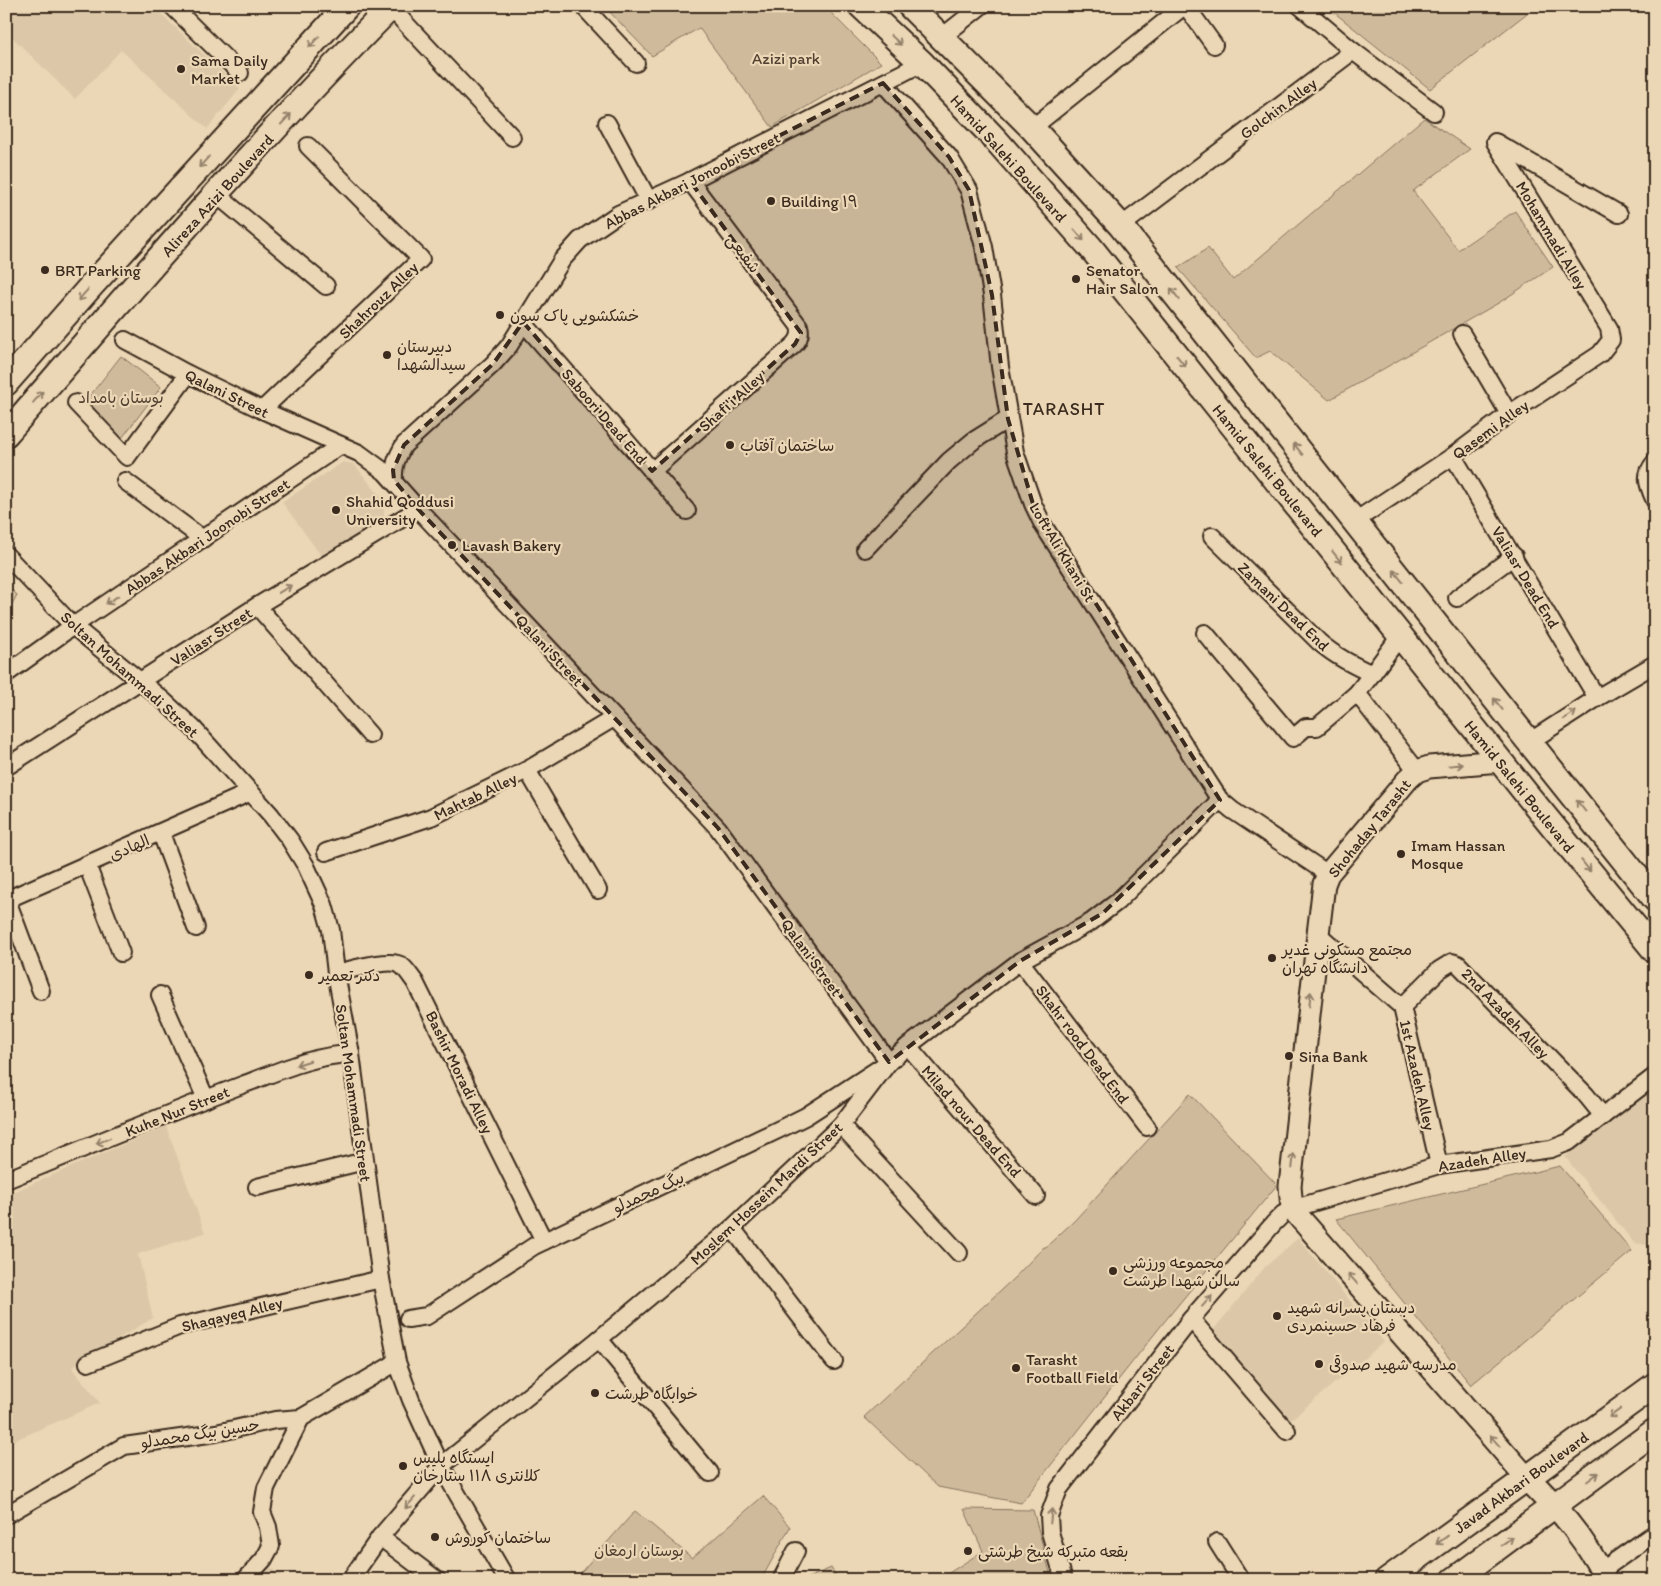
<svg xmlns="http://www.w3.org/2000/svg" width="1661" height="1586" font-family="Itim,'Playpen Sans Arabic',sans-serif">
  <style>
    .built { fill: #dcc8a8 }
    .green { fill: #cfbb9c; stroke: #85725d }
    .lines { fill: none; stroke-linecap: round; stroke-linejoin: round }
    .minor-casing { stroke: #3b2a1e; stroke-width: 20 }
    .tertiary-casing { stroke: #3b2a1e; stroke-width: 25 }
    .secondary-casing { stroke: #3b2a1e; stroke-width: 28 }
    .minor { stroke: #ebd7b5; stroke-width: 16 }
    .tertiary { stroke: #ebd7b5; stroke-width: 21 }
    .secondary { stroke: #ebd7b5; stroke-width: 24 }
    .oneway { stroke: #93806a }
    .marked { fill: #3b2a1e; fill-opacity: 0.2; stroke: #3b2a1e; stroke-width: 4; stroke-dasharray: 10 6; stroke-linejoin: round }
    .poi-dot { fill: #3b2a1e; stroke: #ebd7b5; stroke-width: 2 }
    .labels { text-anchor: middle; stroke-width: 4.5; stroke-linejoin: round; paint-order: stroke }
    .park-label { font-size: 16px; fill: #514031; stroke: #ebd7b5 }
    .poi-label { font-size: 16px; fill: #3b2a1e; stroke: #ebd7b5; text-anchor: start }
    .street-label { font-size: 16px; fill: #3b2a1e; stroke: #ebd7b5 }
    .neighbourhood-label { font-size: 18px; letter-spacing: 1px; fill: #3b2a1e; stroke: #ebd7b5 }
  </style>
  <rect width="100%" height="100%" fill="#ebd7b5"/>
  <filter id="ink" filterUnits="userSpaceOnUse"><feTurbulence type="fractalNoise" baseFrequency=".02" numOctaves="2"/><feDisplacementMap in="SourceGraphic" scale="10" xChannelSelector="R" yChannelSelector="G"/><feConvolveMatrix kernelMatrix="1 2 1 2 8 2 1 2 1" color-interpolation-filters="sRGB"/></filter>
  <g filter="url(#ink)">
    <g class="built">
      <path d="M6,6H153L240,89L207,129L121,50L75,99L6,31Z"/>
      <path d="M343,462L354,464L384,501V519L322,557L282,502Z"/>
      <path d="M1655,1087V1246L1634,1243L1565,1157Z"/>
      <path d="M166,1126L205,1233L138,1254L153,1318L79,1362L72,1368L100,1403L6,1444V1195Z"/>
      <path d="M1298,1238L1384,1342L1288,1422L1210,1334L1265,1267Z"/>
      <path d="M269,1566L287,1580H263L267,1575Z"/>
    </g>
    <g class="green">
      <path d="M604,6H824L881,63L772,127L699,28L652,56Z"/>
      <path d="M1326,6H1536L1430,89Z"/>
      <path d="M1424,118L1470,149L1413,191L1458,250L1515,211L1553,267L1500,302L1329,400L1270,351L1256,358L1178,268L1208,248L1233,280Z"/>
      <path d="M121,356L161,387L122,438L81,407Z"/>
      <path d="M6,584L17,595L6,615Z"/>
      <path d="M1190,1094L1277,1185L1164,1322L1021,1503L938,1487L864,1417L1015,1277L1044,1247H1046L1075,1220Z"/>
      <path d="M1560,1166L1632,1251L1471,1385L1336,1219Z"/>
      <path d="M763,1496L790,1527L761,1580H574L635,1511L692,1558Z"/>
      <path d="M964,1509L1033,1510L1052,1580H938L983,1551Z"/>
      <path d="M831,1568L839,1580H803Z"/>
    </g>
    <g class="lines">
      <g class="minor-casing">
        <g id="minor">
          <path d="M172,6L240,73"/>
          <path d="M583,6L636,63"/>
          <path d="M1186,6L1214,45"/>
          <path d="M1300,6L1353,51L1434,112"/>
          <path d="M391,8L512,137"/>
          <path d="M942,37L981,6"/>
          <path d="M883,83L949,157L969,190L984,247L992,295L1000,367L1015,452L1033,504L1043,525L1220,800L1232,810L1328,874"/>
          <path d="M607,123L649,201"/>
          <path d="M1032,128L1184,6"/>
          <path d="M1497,143L1619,214"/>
          <path d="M216,194L326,286"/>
          <path d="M1121,226L1353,51"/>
          <path d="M523,322L687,511"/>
          <path d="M1462,334L1509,414"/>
          <path d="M125,340L188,374L262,410L359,453L385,472L418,509L718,828L889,1062L806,1116L784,1127L534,1246L427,1316L408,1319"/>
          <path d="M76,403L127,457L188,374"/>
          <path d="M262,410L421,259L308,146"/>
          <path d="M1453,456L1597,698"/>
          <path d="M1655,462C1643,476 1648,485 1655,501"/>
          <path d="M652,471L795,344C800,338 801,333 799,326L690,181"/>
          <path d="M394,480C393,466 397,457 404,445L493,364L509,346L562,260L580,240L618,214L690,181L922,63"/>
          <path d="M125,481L203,539"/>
          <path d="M1355,521L1453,456L1509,414L1600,354L1611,340L1609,328L1495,142"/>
          <path d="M1212,536L1319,642C1335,656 1353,665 1372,674L1400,636"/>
          <path d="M865,549L949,461L973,441L1008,419"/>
          <path d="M6,555L73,626L164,701L193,728L271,815L290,840L306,866L324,905L331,930L336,973L351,1054L381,1279L397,1362L411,1400L441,1466L507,1580"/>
          <path d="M1457,598L1514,556"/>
          <path d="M257,606L370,735"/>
          <path d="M1205,633L1293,738L1306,727H1317L1357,693L1372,674"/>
          <path d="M6,674L73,626L341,445"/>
          <path d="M1357,693L1417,771"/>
          <path d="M1529,742L1597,698L1655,664"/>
          <path d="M6,767L257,606L418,509"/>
          <path d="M527,770L598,890"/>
          <path d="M161,833L196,928"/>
          <path d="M326,852L431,817L527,770L614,718"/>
          <path d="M87,865L121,953"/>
          <path d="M6,900L251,792"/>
          <path d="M7,900L41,991"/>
          <path d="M1318,934L1402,1007L1439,1165"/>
          <path d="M1020,961L1147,1127"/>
          <path d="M336,973C350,970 392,957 402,966C407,970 411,977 415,982L544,1241"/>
          <path d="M160,995L206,1099"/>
          <path d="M1402,1007L1439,970L1452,962L1458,964L1586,1095L1603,1116"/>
          <path d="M908,1046L1036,1196"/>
          <path d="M841,1125L959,1253"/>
          <path d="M6,1180C85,1148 163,1115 242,1085C277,1072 313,1055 351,1054"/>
          <path d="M257,1187L365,1161"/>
          <path d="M732,1228L834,1361"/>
          <path d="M1191,1319L1287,1431"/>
          <path d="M599,1339L710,1473"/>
          <path d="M88,1363L180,1326L381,1279"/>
          <path d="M6,1515L124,1446L216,1433L275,1420L301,1418L397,1362"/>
          <path d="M380,1537L437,1580"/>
          <path d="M1217,1542L1241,1580"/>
          <path d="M1601,1571L1655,1533"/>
          <path d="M245,1580L264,1559L271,1546L268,1527L262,1512L266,1488L301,1418"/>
          <path d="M350,1580L380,1537L441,1466L599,1339L732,1228L841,1125L889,1062L908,1046L1020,961L1091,922L1117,902L1220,800"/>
          <path d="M781,1580L796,1551"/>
          <path d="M1064,1580L1050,1532L1049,1516L1059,1489L1191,1319L1274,1223L1283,1214L1292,1209L1439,1165L1551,1149L1569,1142L1655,1076"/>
        </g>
      </g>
      <g class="tertiary-casing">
        <g id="tertiary">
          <path d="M1500,761L1429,767L1417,771L1408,779L1328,874L1324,884L1318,934L1290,1186L1292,1209L1527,1478"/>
          <path d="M1554,1506C1575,1528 1592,1552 1606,1580"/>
        </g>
      </g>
      <g class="secondary-casing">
        <g id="secondary">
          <path d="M861,6L922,63L996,140L1091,248L1529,797L1655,951"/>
          <path d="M910,6L1032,128L1121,226L1510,718L1655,899"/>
          <path d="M6,383L92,285L347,6"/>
          <path d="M6,434C132,289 257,142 392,6"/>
          <path d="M1527,1478L1554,1506"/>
          <path d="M1387,1580L1655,1385"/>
          <path d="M1454,1580L1655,1431"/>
        </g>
      </g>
      <use href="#minor" class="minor"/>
      <use href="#tertiary" class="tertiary"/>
      <use href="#secondary" class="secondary"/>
    </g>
    <defs><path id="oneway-shaft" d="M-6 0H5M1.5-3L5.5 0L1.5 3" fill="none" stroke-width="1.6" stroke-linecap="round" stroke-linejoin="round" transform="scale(1.25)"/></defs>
    <g class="oneway">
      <use href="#oneway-shaft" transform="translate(896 40) rotate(43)"/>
      <use href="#oneway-shaft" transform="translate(314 42) rotate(132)"/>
      <use href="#oneway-shaft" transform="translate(286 119) rotate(-47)"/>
      <use href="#oneway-shaft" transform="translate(204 162) rotate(132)"/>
      <use href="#oneway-shaft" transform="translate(1079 235) rotate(49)"/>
      <use href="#oneway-shaft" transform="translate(1175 294) rotate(-128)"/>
      <use href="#oneway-shaft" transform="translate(83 295) rotate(131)"/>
      <use href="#oneway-shaft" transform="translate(1181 361) rotate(51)"/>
      <use href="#oneway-shaft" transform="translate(38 397) rotate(-49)"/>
      <use href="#oneway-shaft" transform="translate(1298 449) rotate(-128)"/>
      <use href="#oneway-shaft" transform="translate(1337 557) rotate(51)"/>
      <use href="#oneway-shaft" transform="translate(1398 576) rotate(-128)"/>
      <use href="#oneway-shaft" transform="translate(285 589) rotate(-31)"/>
      <use href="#oneway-shaft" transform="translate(112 600) rotate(146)"/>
      <use href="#oneway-shaft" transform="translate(1498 704) rotate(-128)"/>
      <use href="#oneway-shaft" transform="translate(1570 715) rotate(-33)"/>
      <use href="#oneway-shaft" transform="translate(1456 765) rotate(-6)"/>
      <use href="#oneway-shaft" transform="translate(1581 806) rotate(-129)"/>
      <use href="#oneway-shaft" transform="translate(1586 866) rotate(51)"/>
      <use href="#oneway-shaft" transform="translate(1310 999) rotate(-84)"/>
      <use href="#oneway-shaft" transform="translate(303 1063) rotate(163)"/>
      <use href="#oneway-shaft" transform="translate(103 1141) rotate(158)"/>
      <use href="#oneway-shaft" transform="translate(1293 1161) rotate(-84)"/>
      <use href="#oneway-shaft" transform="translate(1353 1279) rotate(-131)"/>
      <use href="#oneway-shaft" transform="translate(1207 1301) rotate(-49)"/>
      <use href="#oneway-shaft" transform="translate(1615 1413) rotate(144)"/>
      <use href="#oneway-shaft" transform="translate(1495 1441) rotate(-131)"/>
      <use href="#oneway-shaft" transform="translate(1593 1477) rotate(-37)"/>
      <use href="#oneway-shaft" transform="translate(410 1503) rotate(131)"/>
      <use href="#oneway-shaft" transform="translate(1051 1516) rotate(-84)"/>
      <use href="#oneway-shaft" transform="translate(1442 1540) rotate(144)"/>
      <use href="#oneway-shaft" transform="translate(1507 1541) rotate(-36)"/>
    </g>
  </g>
  <path class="marked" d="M883,83L949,157L969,190L992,295L1008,419L1033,504L1220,800L1103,913L1020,961L889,1062L718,828L418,509L394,480L393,470L404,445L493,364L523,322L652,471L795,344L801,333L690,181Z"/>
  <g class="poi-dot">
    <circle cx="181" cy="69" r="5"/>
    <circle cx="771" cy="201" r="5"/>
    <circle cx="45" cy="270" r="5"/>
    <circle cx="1076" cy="279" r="5"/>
    <circle cx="500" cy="315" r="5"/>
    <circle cx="387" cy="355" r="5"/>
    <circle cx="730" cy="445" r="5"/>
    <circle cx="336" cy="510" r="5"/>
    <circle cx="452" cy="545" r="5"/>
    <circle cx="1401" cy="854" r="5"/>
    <circle cx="1272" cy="958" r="5"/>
    <circle cx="309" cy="975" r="5"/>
    <circle cx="1289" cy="1056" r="5"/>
    <circle cx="1113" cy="1271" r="5"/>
    <circle cx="1277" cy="1316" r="5"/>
    <circle cx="1319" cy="1364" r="5"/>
    <circle cx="1016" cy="1368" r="5"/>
    <circle cx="595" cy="1393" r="5"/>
    <circle cx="403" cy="1466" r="5"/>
    <circle cx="435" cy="1537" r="5"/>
    <circle cx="968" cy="1551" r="5"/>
  </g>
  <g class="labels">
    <g class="park-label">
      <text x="786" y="64">Azizi park</text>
      <text x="121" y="403">بوستان بامداد</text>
      <text x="639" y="1556">بوستان ارمغان</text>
    </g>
    <g class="poi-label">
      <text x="191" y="66">Sama Daily<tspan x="191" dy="18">Market</tspan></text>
      <text x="781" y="207">Building ۱۹</text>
      <text x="55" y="276">BRT Parking</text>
      <text x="1086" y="276">Senator<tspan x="1086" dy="18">Hair Salon</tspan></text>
      <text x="510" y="321">خشکشویی پاک سون</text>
      <text x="397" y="352">دبيرستان<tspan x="397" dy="18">سیدالشهدا</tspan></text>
      <text x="740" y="451">ساختمان آفتاب</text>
      <text x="346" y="507">Shahid Qoddusi<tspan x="346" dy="18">University</tspan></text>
      <text x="462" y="551">Lavash Bakery</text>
      <text x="1411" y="851">Imam Hassan<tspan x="1411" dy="18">Mosque</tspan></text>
      <text x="1282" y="955">مجتمع مسکونی غدیر<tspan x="1282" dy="18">دانشگاه تهران</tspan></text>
      <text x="319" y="981">دکتر تعمیر</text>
      <text x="1299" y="1062">Sina Bank</text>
      <text x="1123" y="1268">مجموعه ورزشی<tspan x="1123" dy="18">سالن شهدا طرشت</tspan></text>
      <text x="1287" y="1313">دبستان پسرانه شهيد<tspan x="1287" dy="18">فرهاد حسينمردی</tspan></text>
      <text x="1026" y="1365">Tarasht<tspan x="1026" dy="18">Football Field</tspan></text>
      <text x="1329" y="1370">مدرسه شهید صدوقی</text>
      <text x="605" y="1399">خوابگاه طرشت</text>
      <text x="413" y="1463">ایستگاه پلیس<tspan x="413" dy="18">کلانتری ۱۱۸ ستارخان</tspan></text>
      <text x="445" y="1543">ساختمان کوروش</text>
      <text x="978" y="1557">بقعه متبرکه شیخ طرشتی</text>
    </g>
    <g class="street-label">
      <text transform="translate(1278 108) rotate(-37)" y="6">Golchin Alley</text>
      <text transform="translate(1009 158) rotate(48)" y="6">Hamid Salehi Boulevard</text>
      <text transform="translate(692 180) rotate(-27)" y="6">Abbas Akbari Jonoobi Street</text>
      <text transform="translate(217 195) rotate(-48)" y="6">Alireza Azizi Boulevard</text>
      <text transform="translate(1552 235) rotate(59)" y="6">Mohammadi Alley</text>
      <text transform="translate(744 253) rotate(53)" y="6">شفیعی</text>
      <text transform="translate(378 300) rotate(-44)" y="6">Shahrouz Alley</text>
      <text transform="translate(227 393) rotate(26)" y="6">Qalani Street</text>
      <text transform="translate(731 401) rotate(-42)" y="6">Shafi'i Alley</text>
      <text transform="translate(605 416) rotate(49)" y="6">Saboori Dead End</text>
      <text transform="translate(1490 429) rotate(-36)" y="6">Qasemi Alley</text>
      <text transform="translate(1268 470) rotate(51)" y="6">Hamid Salehi Boulevard</text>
      <text transform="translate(207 536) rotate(-34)" y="6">Abbas Akbari Joonobi Street</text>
      <text transform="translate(1063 552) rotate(59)" y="6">Loft Ali Khani St</text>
      <text transform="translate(1526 577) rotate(59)" y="6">Valiasr Dead End</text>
      <text transform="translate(1284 606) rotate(44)" y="6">Zamani Dead End</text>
      <text transform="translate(211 636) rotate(-33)" y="6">Valiasr Street</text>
      <text transform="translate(550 650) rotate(47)" y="6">Qalani Street</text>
      <text transform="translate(130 674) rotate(42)" y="6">Soltan Mohammadi Street</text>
      <text transform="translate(1520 786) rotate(51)" y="6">Hamid Salehi Boulevard</text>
      <text transform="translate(475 796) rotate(-26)" y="6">Mahtab Alley</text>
      <text transform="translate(1369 828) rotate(-51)" y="6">Shohaday Tarasht</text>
      <text transform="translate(129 847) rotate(-24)" y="6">الهادی</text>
      <text transform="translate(812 957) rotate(54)" y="6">Qalani Street</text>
      <text transform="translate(1506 1013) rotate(46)" y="6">2nd Azadeh Alley</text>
      <text transform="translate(1083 1044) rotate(53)" y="6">Shahr rood Dead End</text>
      <text transform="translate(460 1072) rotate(64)" y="6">Bashir Moradi Alley</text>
      <text transform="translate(1418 1075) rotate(77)" y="6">1st Azadeh Alley</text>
      <text transform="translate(354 1093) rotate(82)" y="6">Soltan Mohammadi Street</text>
      <text transform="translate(177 1111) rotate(-22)" y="6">Kuhe Nur Street</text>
      <text transform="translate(972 1121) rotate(49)" y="6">Milad nour Dead End</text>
      <text transform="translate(1482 1159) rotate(-9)" y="6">Azadeh Alley</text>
      <text transform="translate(648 1192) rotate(-25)" y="6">بیگ محمدلو</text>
      <text transform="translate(766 1193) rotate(-43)" y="6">Moslem Hossein Mardi Street</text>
      <text transform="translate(232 1314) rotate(-14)" y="6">Shaqayeq Alley</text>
      <text transform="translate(1142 1382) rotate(-52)" y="6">Akbari Street</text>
      <text transform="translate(200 1433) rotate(-9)" y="6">حسین بیگ محمدلو</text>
      <text transform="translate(1521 1482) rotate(-36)" y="6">Javad Akbari Boulevard</text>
    </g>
    <g class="neighbourhood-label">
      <text x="1064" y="415">TARASHT</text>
    </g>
  </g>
  <rect width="1661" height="1586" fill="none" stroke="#ebd7b5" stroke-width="25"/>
  <rect x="12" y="12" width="1636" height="1561" fill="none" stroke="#3b2a1e" stroke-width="2" filter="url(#ink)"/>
</svg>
